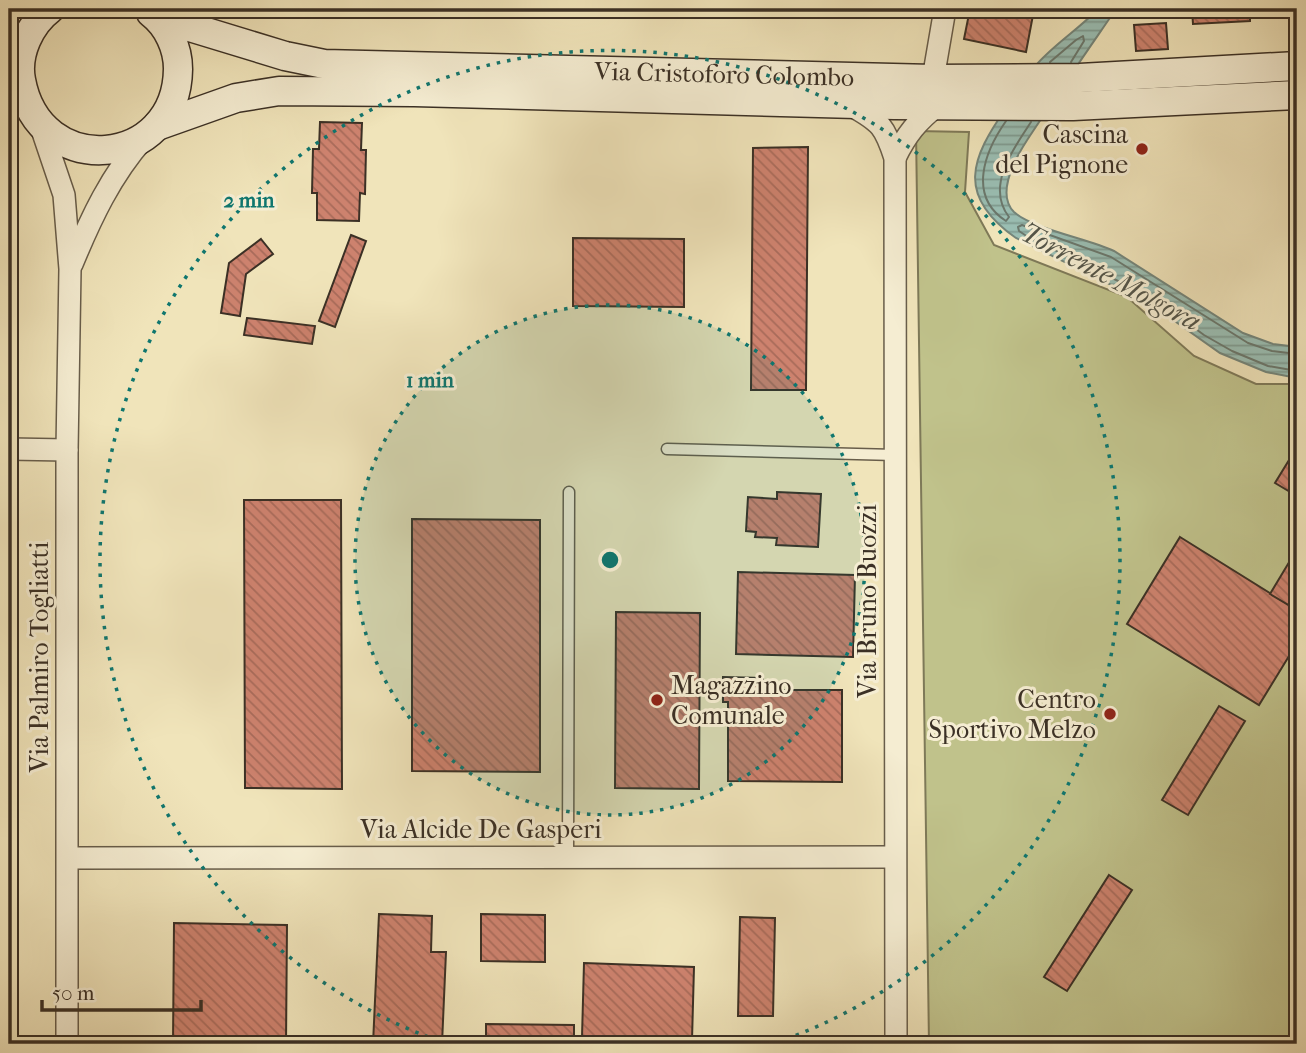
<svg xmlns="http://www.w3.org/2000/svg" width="1306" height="1053" font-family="'IM FELL French Canon',serif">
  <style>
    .pitch { fill: #c0c28b; stroke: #7e7958; stroke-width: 2 }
    .water { fill: url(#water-rules); stroke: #74857a; stroke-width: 2 }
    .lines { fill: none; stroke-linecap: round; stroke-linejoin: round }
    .shore { stroke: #6a776c; stroke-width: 2 }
    .building { fill: url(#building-back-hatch); stroke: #3b3025; stroke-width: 2 }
    .lane-casing { stroke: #685d4a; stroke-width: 13 }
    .street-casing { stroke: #685d4a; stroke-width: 24 }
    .secondary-casing { stroke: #3b3025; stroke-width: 31 }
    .lane { stroke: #f5edd2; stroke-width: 10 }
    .street { stroke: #f5edd2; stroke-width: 21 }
    .secondary { stroke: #f5edd2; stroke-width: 28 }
    .ring { fill: none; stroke: #0f766e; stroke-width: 3.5; stroke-dasharray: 3.5 7 }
    .poi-dot { fill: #8f2418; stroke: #f5edd2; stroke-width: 2.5 }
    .labels { text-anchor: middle; stroke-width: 6; stroke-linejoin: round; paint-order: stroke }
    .street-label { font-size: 26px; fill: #3b3025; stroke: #f5edd2 }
    .poi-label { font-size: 26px; fill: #3b3025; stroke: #f5edd2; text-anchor: end }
    .water-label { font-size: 28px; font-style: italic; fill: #535448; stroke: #f5edd2 }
    .centre { fill: #0f766e; stroke: #f5edd2; stroke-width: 3.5 }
    .ring-label { font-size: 21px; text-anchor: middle; font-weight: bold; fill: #0f766e; stroke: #f5edd2; stroke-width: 6; stroke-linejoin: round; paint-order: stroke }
  </style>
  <defs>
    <pattern id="water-rules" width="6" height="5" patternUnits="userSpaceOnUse" patternTransform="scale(1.75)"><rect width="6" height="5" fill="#9abeb3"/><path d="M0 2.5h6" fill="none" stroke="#7f9b91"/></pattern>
    <pattern id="building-back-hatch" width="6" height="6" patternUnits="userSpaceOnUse" patternTransform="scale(1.75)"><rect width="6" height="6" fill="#cd826e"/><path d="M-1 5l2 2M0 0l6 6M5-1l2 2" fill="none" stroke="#a86b5a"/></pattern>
  </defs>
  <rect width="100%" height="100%" fill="#f0e4ba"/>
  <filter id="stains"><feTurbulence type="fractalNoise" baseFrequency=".00286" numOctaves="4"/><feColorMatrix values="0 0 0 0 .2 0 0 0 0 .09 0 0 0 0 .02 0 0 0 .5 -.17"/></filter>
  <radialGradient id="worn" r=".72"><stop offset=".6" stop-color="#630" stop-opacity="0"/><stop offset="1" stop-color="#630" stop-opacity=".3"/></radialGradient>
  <path class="pitch" d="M916,131L969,132L965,192L994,245L1127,297L1194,356L1256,384H1297V1044H929Z"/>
  <path class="water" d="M1098,9H1116C1092,44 1067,80 1043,116C1033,132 1020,148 1013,166C1007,180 1002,200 1014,212C1033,229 1089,239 1114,251L1243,333L1273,344L1297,347V378L1266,372L1220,353L1152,305L1016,238C956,196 970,159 1007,107C1017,93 1027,76 1038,63C1056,43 1080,28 1098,9Z"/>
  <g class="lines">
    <g class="shore">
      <path d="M1050,62L1076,40L1083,36L1084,41L1071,62"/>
      <path d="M1006,121C985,151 967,196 1006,221L1009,217C985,186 1014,148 1031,122"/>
      <path d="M1297,354L1272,351L1248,343L1111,257L1022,225L1018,227L1019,231L1028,237L1155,299L1204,335L1232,351L1268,366L1297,371"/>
    </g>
  </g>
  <g class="building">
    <path d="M417,9H446L444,16Z"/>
    <path d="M900,9H929V14Z"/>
    <path d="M970,9H1002L1033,15L1026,52L964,39Z"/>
    <path d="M1192,9H1250V21L1193,24Z"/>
    <path d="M1166,23L1168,49L1136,51L1134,25Z"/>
    <path d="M320,122L362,123L361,150H366L365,194L360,193L359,221L317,220V193H312L313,149H319Z"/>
    <path d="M808,147L806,390H751L753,148Z"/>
    <path d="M9,199H13L11,235H9Z"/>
    <path d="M351,235L366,241L335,327L319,321Z"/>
    <path d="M573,238L684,239V307L573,306Z"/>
    <path d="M261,239L273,254L246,274L240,316L221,313L229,263Z"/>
    <path d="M247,318L315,326L312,344L244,335Z"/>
    <path d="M1297,447V496L1275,483Z"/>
    <path d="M777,492L821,494L818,547L776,545L777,538L755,537L756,532L746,531L748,497L777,499Z"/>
    <path d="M244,500H341L342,789L245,788Z"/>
    <path d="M412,519L540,520V772L412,771Z"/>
    <path d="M1180,537L1297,610V643L1259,705L1127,624Z"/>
    <path d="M1297,549V610L1270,594Z"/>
    <path d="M738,572L855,575L853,657L736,654Z"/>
    <path d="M616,612L700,613L699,789L615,788Z"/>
    <path d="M9,653H15L14,1044H9Z"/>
    <path d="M723,677L763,678V690H842V782L728,781V702H723Z"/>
    <path d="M1219,706L1245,721L1188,815L1162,800Z"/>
    <path d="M1109,875L1132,890L1067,991L1044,977Z"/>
    <path d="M379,914L432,916L431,952H446L442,1044H373Z"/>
    <path d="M481,914L545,915V962L481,961Z"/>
    <path d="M740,917L775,918L773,1016H738Z"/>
    <path d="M174,923L287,925L286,1044H173Z"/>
    <path d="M584,963L694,967L692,1040L582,1037Z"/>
    <path d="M486,1024L574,1025V1044H486Z"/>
    <rect x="811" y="1041" width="46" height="3"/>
  </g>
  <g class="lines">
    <g class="lane-casing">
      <g id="lane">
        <path d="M667,449L895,455"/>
        <path d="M568,857L569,492"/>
      </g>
    </g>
    <g class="street-casing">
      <g id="street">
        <path d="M933,79L945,9"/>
        <path d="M852,106C881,122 885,127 895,158L896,1044"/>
        <path d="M40,124L64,195L70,269L67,450V1044"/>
        <path d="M895,158C906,135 918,120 938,105"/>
        <path d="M72,264C91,218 111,175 144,138"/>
        <path d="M9,449L67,450"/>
        <path d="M68,858L895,857"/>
      </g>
    </g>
    <g class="secondary-casing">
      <g id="secondary">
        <path d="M50,9C30,24 16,54 21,80C39,181 177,169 178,69C178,48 168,26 151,13"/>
        <path id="s1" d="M157,17L285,56L324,64L933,79L1080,78L1297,66"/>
        <path d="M157,126L236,98L279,91L414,92L894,105L1073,106L1297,95"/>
      </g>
    </g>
    <use href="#lane" class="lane"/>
    <use href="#street" class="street"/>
    <use href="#secondary" class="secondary"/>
  </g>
  <circle cx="610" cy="560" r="255" fill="#0f766e" fill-opacity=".12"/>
  <g class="ring">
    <circle cx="610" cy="560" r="255"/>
    <path d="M448 1044A510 510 0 1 1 772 1044"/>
  </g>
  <g class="poi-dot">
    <circle cx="1142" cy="149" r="7"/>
    <circle cx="657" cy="700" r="7"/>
    <circle cx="1110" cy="714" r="7"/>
  </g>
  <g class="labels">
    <g class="street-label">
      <text dy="9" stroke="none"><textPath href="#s1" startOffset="574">Via Cristoforo Colombo</textPath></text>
      <text transform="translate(867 601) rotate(-90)" y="9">Via Bruno Buozzi</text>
      <text transform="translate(39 657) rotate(-90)" y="9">Via Palmiro Togliatti</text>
      <text x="481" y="838">Via Alcide De Gasperi</text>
    </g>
    <g class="poi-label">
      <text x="1128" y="143">Cascina<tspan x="1128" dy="30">del Pignone</tspan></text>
      <text x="671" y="694" text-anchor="start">Magazzino<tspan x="671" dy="30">Comunale</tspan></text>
      <text x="1096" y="708">Centro<tspan x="1096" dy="30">Sportivo Melzo</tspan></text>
    </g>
    <g class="water-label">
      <text transform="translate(1111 276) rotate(28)" y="10">Torrente Molgora</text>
    </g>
  </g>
  <circle cx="610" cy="560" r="10" class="centre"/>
  <g class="ring-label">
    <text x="249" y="207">2 min</text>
    <text x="430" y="387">1 min</text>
  </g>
  <rect width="1306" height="1053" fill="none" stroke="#f0e4ba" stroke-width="35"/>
  <rect x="10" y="10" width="1285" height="1032" fill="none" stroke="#3b3025" stroke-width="3.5"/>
  <rect x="18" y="18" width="1271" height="1018" fill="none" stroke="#3b3025" stroke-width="2"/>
  <path d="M42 1000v10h159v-10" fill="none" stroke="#3b3025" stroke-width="3.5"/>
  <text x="52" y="1000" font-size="21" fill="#3b3025" stroke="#f5edd2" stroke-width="5" paint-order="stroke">50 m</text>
  <rect width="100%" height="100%" filter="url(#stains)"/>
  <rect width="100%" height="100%" fill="url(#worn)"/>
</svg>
